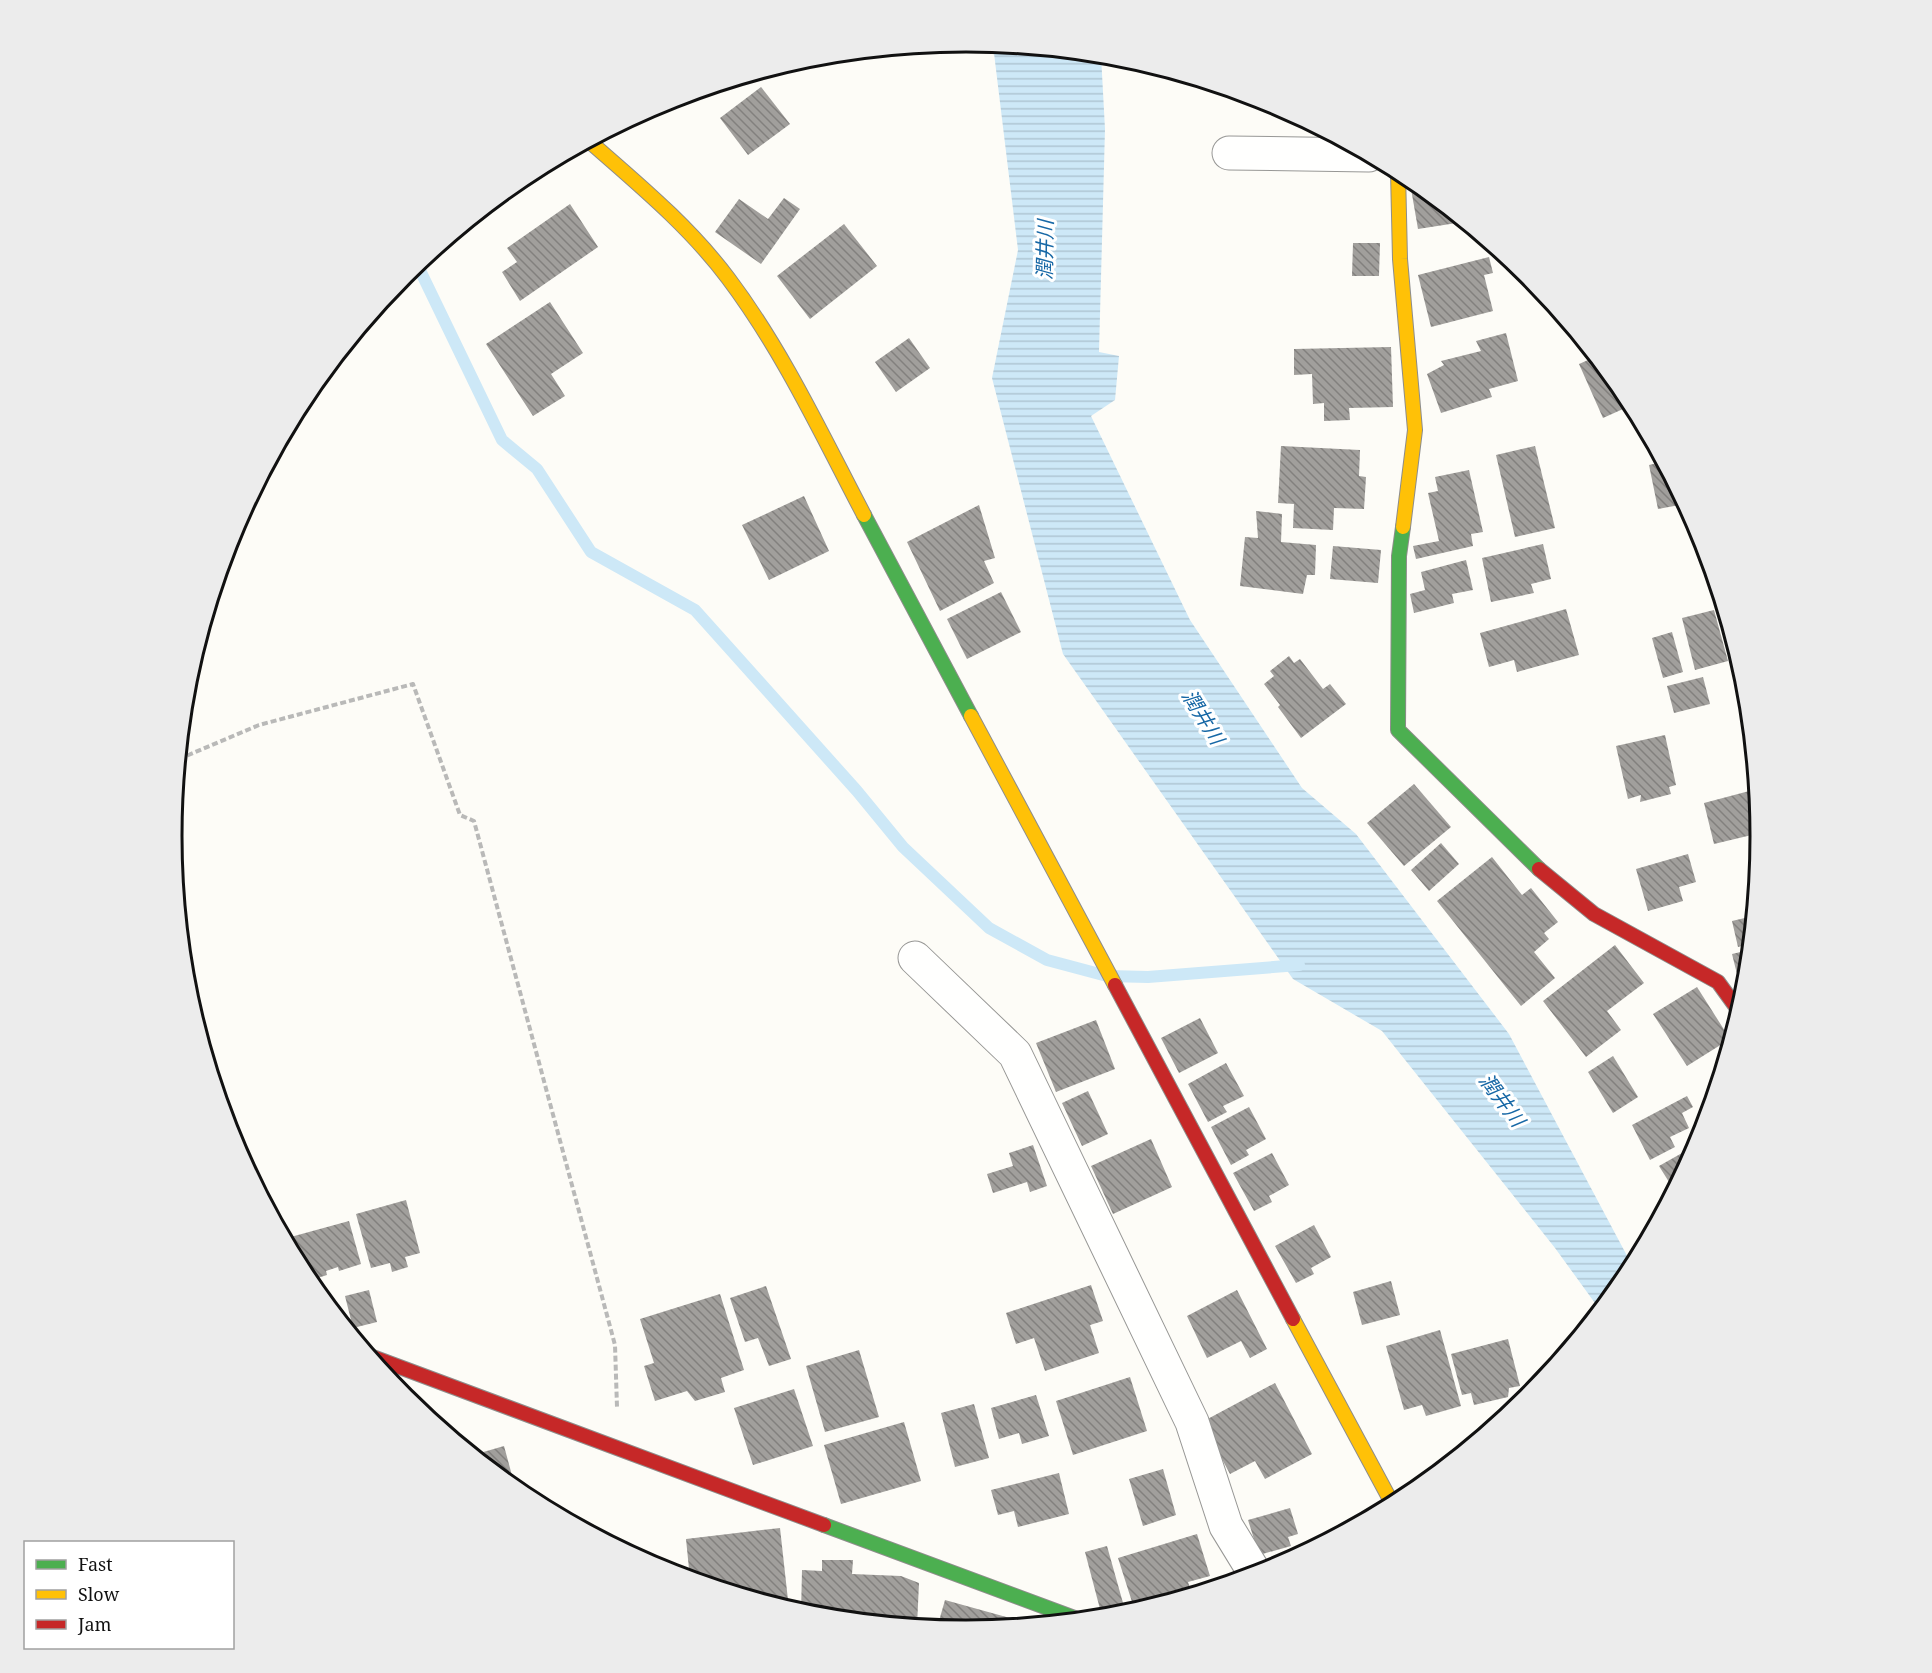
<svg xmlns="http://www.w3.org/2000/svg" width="1932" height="1673" font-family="'Noto Serif','Noto Sans JP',serif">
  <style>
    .water { fill: url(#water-rules) }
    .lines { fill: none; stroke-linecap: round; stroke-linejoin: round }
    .stream { stroke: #cde8f7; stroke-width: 12 }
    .building { fill: url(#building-back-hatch) }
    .street-casing { stroke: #979795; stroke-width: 35 }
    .fast-casing { stroke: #8e8d8b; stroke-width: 16 }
    .slow-casing { stroke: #8e8d8b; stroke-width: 16 }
    .jam-casing { stroke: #8e8d8b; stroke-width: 16 }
    .path { stroke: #b9b9b8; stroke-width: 4; stroke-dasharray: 6 3; stroke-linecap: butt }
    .street { stroke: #fffffe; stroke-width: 33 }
    .fast { stroke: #4caf50; stroke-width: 14 }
    .slow { stroke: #ffc107; stroke-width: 14 }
    .jam { stroke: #c62828; stroke-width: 14 }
    .labels { text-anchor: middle; stroke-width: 6; stroke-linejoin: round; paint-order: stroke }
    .water-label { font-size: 20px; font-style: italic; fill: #1768a6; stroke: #fff }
    .rim { fill: none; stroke: #111; stroke-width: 3 }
  </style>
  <defs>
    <pattern id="water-rules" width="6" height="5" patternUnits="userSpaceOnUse" patternTransform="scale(1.5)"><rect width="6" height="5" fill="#cde8f7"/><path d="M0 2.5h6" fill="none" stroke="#afc6d3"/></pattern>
    <pattern id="building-back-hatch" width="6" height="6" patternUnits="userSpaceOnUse" patternTransform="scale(1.5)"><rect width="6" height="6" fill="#a19f9c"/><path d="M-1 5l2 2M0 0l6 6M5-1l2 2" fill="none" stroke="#82807e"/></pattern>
  </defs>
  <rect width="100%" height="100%" fill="#fdfcf7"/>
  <path class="water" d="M993,45L1101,55L1105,129L1099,352L1119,356L1115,400L1091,416L1190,620L1302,788L1356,834L1509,1034L1633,1267L1600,1310L1555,1248L1382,1031L1293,979L1063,654L992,378L1018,250Z"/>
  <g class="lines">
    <path class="stream" d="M417,264L502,440L537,469L591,552L695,610L857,791L903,847L989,928L1047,960L1107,976L1148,977L1299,965"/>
  </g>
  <g class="building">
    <path d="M761,87L790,124L748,155L720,118Z"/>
    <path d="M1409,177L1463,222L1418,229Z"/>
    <path d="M784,198L800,209L761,264L715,232L739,199L768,219Z"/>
    <path d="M570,204L598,247L520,301L502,272L517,262L507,248Z"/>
    <path d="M844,224L877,266L810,319L777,276Z"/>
    <path d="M1353,243H1380L1379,276H1352Z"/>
    <path d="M1489,257L1493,273L1484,275L1493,311L1431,327L1418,275Z"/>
    <path d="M550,302L583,353L551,374L565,396L533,416L486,344Z"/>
    <path d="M1506,333L1518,381L1489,389L1492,397L1441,413L1427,374L1444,365L1441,361L1481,351L1476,341Z"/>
    <path d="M909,338L930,368L896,392L875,362Z"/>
    <path d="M1391,347L1393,407L1349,408L1350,420L1324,421V403L1313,404L1312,374L1294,375V349Z"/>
    <path d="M1595,357L1632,405L1603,418L1579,364Z"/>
    <path d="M1281,446L1360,450L1359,476L1366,477L1364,509L1334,508L1333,530L1293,528L1294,504L1278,503Z"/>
    <path d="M1535,446L1555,528L1515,537L1496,455Z"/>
    <path d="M1662,462L1685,504L1658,509L1649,465Z"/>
    <path d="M1469,470L1483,532L1471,534L1473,546L1416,559L1413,546L1439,541L1428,493L1438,491L1435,477Z"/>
    <path d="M804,496L829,551L769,580L742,525Z"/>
    <path d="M979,505L995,558L984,561L994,583L940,611L907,542Z"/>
    <path d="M1256,511L1282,514L1281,542L1316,545L1315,575H1307L1303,594L1240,586L1245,537L1258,538Z"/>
    <path d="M1543,544L1551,579L1531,584L1534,593L1491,602L1482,558Z"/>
    <path d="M1333,546L1381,550L1378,583L1330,579Z"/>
    <path d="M1466,560L1473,590L1452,594L1454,603L1414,613L1410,594L1425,590L1421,572Z"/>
    <path d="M1001,592L1021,632L967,659L947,619Z"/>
    <path d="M1719,595L1729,628L1732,637L1729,638Z"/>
    <path d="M1566,609L1579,655L1517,672L1514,660L1489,667L1480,633Z"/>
    <path d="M1714,610L1728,661L1695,670L1682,618Z"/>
    <path d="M1672,632L1683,672L1663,678L1652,638Z"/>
    <path d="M1289,656L1294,663L1300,659L1323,689L1330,684L1346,704L1301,738L1278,707L1280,705L1264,684L1274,676L1270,671Z"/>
    <path d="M1703,677L1710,704L1674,713L1667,686Z"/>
    <path d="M1665,735L1676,785L1669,787L1671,794L1640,802L1641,795L1628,799L1616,746Z"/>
    <path d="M1414,784L1451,827L1404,866L1367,823Z"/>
    <path d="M1753,790L1760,833L1714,844L1704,803Z"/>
    <path d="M1441,843L1459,864L1429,891L1411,870Z"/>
    <path d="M1688,854L1696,882L1679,887L1683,901L1648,911L1636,869Z"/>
    <path d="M1492,857L1522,895L1531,888L1558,922L1544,933L1549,939L1534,952L1555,978L1521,1006L1437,901Z"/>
    <path d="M1749,917L1752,921L1750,944L1738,947L1732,921Z"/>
    <path d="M1615,945L1644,983L1607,1011L1621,1030L1586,1057L1543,1001Z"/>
    <path d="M1749,950L1745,989L1741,990L1732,954Z"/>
    <path d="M1697,987L1730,1039L1687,1066L1653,1014Z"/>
    <path d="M1200,1018L1218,1053L1179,1073L1161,1038Z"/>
    <path d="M1096,1020L1115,1069L1056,1092L1036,1043Z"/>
    <path d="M1613,1056L1638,1097L1613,1113L1588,1072Z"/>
    <path d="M1226,1063L1244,1096L1223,1106L1227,1112L1208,1122L1188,1084Z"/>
    <path d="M1088,1091L1108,1134L1082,1146L1062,1103Z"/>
    <path d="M218,1095H220L230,1128L228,1129Z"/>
    <path d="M1687,1096L1693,1107L1682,1113L1689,1128L1670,1137L1675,1147L1650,1160L1632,1125Z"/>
    <path d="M1249,1107L1266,1139L1246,1150L1249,1155L1231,1165L1211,1127Z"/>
    <path d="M1151,1139L1172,1187L1113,1214L1091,1166Z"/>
    <path d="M1698,1144L1674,1190L1659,1166Z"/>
    <path d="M1033,1145L1047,1186L1030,1192L1027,1182L993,1193L987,1174L1013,1166L1009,1153Z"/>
    <path d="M1272,1153L1289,1185L1269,1196L1272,1202L1254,1211L1233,1173Z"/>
    <path d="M406,1200L420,1253L405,1257L408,1267L392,1272L390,1263L371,1268L356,1214Z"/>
    <path d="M349,1221L361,1264L339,1271L338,1267L326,1271L327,1275L308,1281L292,1253L287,1238Z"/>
    <path d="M1314,1225L1331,1257L1311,1268L1314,1274L1296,1283L1275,1246Z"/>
    <path d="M1391,1281L1400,1315L1362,1325L1353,1292Z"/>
    <path d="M1091,1285L1103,1321L1090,1325L1099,1353L1045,1371L1034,1338L1016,1344L1006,1313Z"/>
    <path d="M766,1286L791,1359L769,1366L758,1338L745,1342L730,1298Z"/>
    <path d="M369,1290L377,1322L353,1328L345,1296Z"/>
    <path d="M1237,1290L1267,1349L1250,1358L1241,1341L1207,1358L1187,1316Z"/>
    <path d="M720,1294L744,1370L721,1378L725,1392L695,1401L687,1391L655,1401L644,1366L654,1363L640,1319Z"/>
    <path d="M1440,1330L1461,1406L1426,1416L1422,1405L1404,1410L1386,1346Z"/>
    <path d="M1508,1339L1520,1386L1509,1388L1508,1397L1474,1405L1471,1393L1462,1395L1451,1354Z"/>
    <path d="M859,1350L879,1417L825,1432L806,1366Z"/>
    <path d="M1130,1377L1147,1431L1073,1455L1056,1401Z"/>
    <path d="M1275,1383L1312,1454L1265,1479L1255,1461L1230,1474L1202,1422Z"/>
    <path d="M794,1389L813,1446L753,1465L734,1408Z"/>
    <path d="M1036,1395L1049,1436L1022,1444L1019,1433L999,1439L991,1408Z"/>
    <path d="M974,1404L989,1458L955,1467L941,1413Z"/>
    <path d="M904,1422L921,1481L841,1504L824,1445Z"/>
    <path d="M504,1446L516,1490L473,1455Z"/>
    <path d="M1163,1469L1176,1515L1143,1526L1129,1479Z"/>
    <path d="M1059,1473L1069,1514L1018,1527L1014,1511L998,1515L991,1490Z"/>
    <path d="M1290,1508L1298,1534L1288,1537L1291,1546L1259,1555L1248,1520Z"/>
    <path d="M780,1528L788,1600L768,1603L754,1598L753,1589L732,1592L731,1583L711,1585L690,1579L686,1539Z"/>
    <path d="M1197,1534L1210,1576L1188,1582L1192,1594L1174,1599L1172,1593L1133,1605L1118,1558Z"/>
    <path d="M1107,1546L1123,1603L1100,1609L1085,1552Z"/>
    <path d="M1302,1549L1304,1552L1274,1568L1273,1566Z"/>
    <path d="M822,1560H853L852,1574L901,1576L919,1583L917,1626L801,1613L802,1570L822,1571Z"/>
    <path d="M945,1600L1024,1622L1023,1625L966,1631L937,1628Z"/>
  </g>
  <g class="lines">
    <g class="street-casing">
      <g id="street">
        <path d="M1229,153L1369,155"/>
        <path d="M915,958L1015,1054L1192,1422L1226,1526L1256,1575"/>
      </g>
    </g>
    <g class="fast-casing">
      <g id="fast">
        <path d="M864,515L971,716"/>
        <path d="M1403,527L1399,556L1398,730L1539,869"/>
        <path d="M824,1525L1080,1620"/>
      </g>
    </g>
    <g class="slow-casing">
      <g id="slow">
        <path d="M589,141C638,184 689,226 728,278C783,351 822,435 864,515"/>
        <path d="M1398,171L1400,259L1415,430L1403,527"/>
        <path d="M971,716L1115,985"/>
        <path d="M1293,1319L1393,1505"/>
      </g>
    </g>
    <g class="jam-casing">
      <g id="jam">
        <path d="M1539,869L1594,914L1718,982L1739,1011"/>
        <path d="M1115,985L1293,1319"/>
        <path d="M370,1356L824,1525"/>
      </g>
    </g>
    <path class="path" d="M179,759L259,725L413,684L460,815L474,821L615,1345L617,1407"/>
    <use href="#street" class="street"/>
    <use href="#fast" class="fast"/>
    <use href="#slow" class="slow"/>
    <use href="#jam" class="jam"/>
  </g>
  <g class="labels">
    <g class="water-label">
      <text transform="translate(1045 250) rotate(-89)" y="7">潤井川</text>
      <text transform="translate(1203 717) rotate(58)" y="7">潤井川</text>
      <text transform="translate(1502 1100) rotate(53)" y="7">潤井川</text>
    </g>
  </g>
  <path d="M0 0H1932V1673H0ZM182 836a784 784 0 1 1 1568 0a784 784 0 1 1-1568 0Z" fill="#ececec" fill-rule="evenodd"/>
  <path class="rim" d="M182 836a784 784 0 1 1 1568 0a784 784 0 1 1-1568 0Z"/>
  <rect x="24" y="1541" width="210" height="108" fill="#ffffff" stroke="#a0a0a0" stroke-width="1.5"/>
  <rect x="36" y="1560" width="30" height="9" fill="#4caf50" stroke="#a0a0a0" stroke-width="1.5"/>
  <text x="78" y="1571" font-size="18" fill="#111111">Fast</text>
  <rect x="36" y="1590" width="30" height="9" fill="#ffc107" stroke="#a0a0a0" stroke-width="1.5"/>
  <text x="78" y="1601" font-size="18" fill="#111111">Slow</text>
  <rect x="36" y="1620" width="30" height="9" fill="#c62828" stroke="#a0a0a0" stroke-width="1.5"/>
  <text x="78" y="1631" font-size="18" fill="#111111">Jam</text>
</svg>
